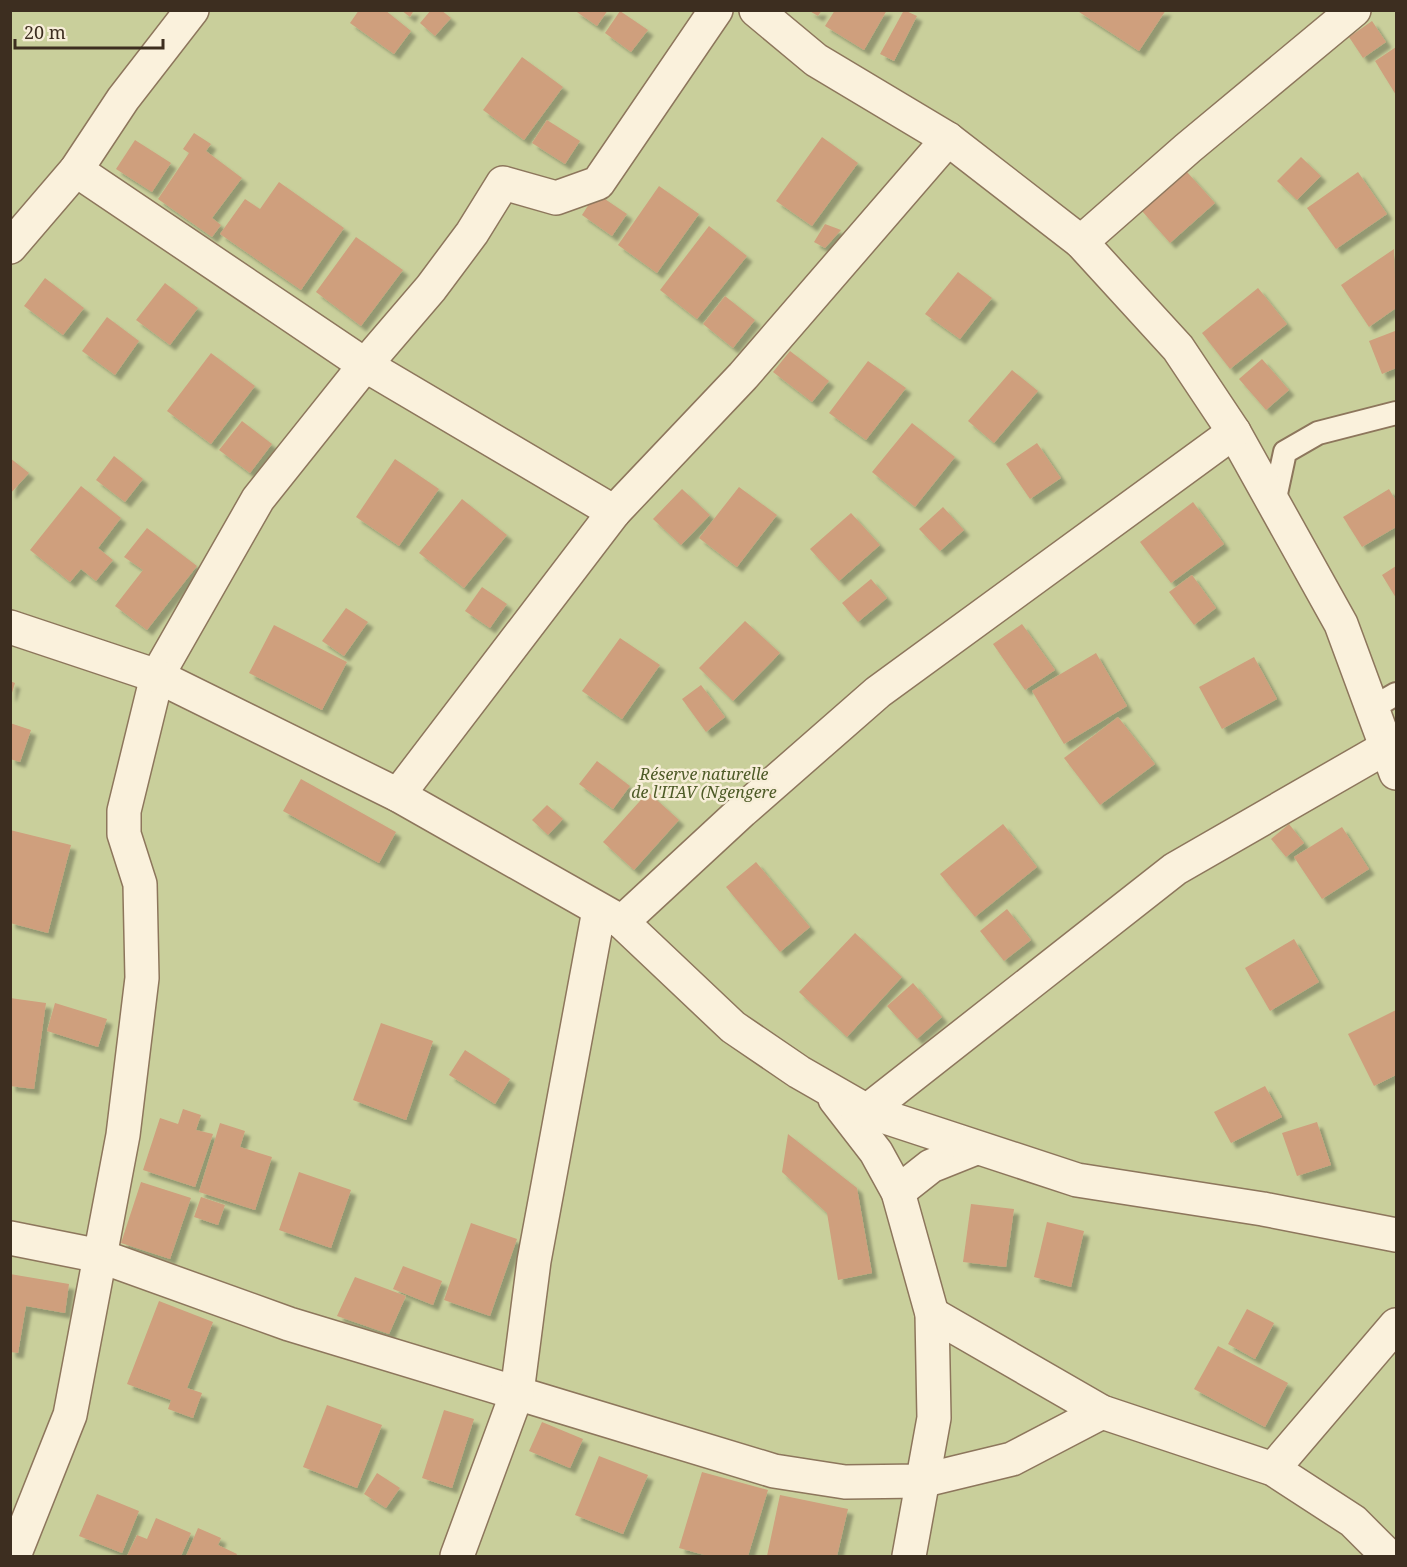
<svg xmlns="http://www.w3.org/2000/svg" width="1407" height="1567" font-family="'Noto Serif',serif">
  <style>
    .green { fill: #c9cf9b }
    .building { fill: #cf9f7d; filter: url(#shadow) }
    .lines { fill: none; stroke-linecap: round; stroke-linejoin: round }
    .service-casing { stroke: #8d765c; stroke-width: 26 }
    .minor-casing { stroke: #8d765c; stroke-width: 36 }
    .tertiary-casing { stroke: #8d765c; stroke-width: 36 }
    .service { stroke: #faf1dc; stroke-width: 22 }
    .minor { stroke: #faf1dc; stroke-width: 33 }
    .tertiary { stroke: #faf1dc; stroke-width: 33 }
    .labels { text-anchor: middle; stroke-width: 5; stroke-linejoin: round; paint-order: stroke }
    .park-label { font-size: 16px; font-style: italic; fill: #4d5a26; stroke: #f7eed8 }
  </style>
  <defs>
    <filter id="shadow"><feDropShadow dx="5.5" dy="5.5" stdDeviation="1.5" flood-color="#0004"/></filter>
  </defs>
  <rect width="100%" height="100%" fill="#f0e4c8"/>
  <rect class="green" x="11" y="11" width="1385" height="1545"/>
  <g class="building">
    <path d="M359,10H385L411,31L394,54L350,23Z"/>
    <path d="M401,10H414L410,17Z"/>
    <path d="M431,10H441L451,18L435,36L420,23Z"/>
    <path d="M574,10H608L597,26Z"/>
    <path d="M808,10H822L818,16Z"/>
    <path d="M835,10H887L864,50L825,26Z"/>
    <path d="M904,10L917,16L894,61L880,54Z"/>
    <path d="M1076,10H1166L1139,51Z"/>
    <path d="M620,11L648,30L631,52L605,33Z"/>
    <path d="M1372,21L1386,42L1363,58L1349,37Z"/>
    <path d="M1396,47V95L1375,61Z"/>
    <path d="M522,57L563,87L524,140L483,110Z"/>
    <path d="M547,120L580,141L565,164L532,143Z"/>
    <path d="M194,133L211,144L206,151L242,178L212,218L221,225L212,237L158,199L189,153L183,149Z"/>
    <path d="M822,137L858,163L812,226L776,201Z"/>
    <path d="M135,140L171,163L152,192L116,169Z"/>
    <path d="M1301,157L1321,176L1297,200L1277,181Z"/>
    <path d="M1187,172L1215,203L1170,243L1142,211Z"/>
    <path d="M1358,172L1387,214L1336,249L1307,208Z"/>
    <path d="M279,182L344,228L301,290L220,234L245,199L260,209Z"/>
    <path d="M659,186L699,214L657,273L618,245Z"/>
    <path d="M596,193L627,214L612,236L582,215Z"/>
    <path d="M825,224L841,230L825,248L814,242Z"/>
    <path d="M709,226L747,256L697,319L660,290Z"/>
    <path d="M356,237L403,270L361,326L316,292Z"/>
    <path d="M1394,249L1396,308L1369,327L1341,285Z"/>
    <path d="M958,272L992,298L960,339L925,314Z"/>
    <path d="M45,278L84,308L63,335L24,306Z"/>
    <path d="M165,283L198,308L170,345L136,320Z"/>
    <path d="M1258,288L1287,324L1230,369L1202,333Z"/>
    <path d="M725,296L755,320L733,348L703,324Z"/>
    <path d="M107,317L139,341L115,375L82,351Z"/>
    <path d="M1395,331L1396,368L1382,374L1369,341Z"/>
    <path d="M790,351L829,381L812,402L773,372Z"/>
    <path d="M211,353L255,386L211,444L167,411Z"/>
    <path d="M1262,359L1289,390L1266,410L1239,379Z"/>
    <path d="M868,361L906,388L866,440L829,413Z"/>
    <path d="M1012,370L1038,391L994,443L968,421Z"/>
    <path d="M242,421L272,444L250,473L219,450Z"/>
    <path d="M912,423L955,457L915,507L872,472Z"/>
    <path d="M1037,443L1061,478L1030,499L1006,464Z"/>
    <path d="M114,456L143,479L125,502L96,480Z"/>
    <path d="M10,458L29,473L10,494Z"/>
    <path d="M395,459L439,489L399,546L356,517Z"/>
    <path d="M81,486L121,518L98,548L113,560L96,581L81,569L70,582L30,550Z"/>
    <path d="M739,487L777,515L737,567L699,538Z"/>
    <path d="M682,489L710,515L681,545L653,519Z"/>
    <path d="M1389,489L1396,501V527L1362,547L1343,517Z"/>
    <path d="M462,499L507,535L464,588L419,553Z"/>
    <path d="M1193,502L1224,544L1171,583L1140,542Z"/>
    <path d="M943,507L964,530L940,551L919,529Z"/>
    <path d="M851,513L880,545L839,581L810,549Z"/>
    <path d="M147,528L197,566L147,630L115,606L143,570L124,557Z"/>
    <path d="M1396,566V598L1382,575Z"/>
    <path d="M1192,575L1216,608L1194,625L1169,592Z"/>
    <path d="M871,579L887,598L858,622L842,603Z"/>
    <path d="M482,587L507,604L490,628L465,611Z"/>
    <path d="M346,608L368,622L344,656L322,641Z"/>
    <path d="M745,621L780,653L733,701L699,668Z"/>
    <path d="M1022,624L1055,670L1025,690L993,644Z"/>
    <path d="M274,625L347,662L322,710L249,673Z"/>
    <path d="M620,638L660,665L622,719L582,691Z"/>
    <path d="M1096,653L1127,706L1064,744L1032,691Z"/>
    <path d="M1254,657L1277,699L1222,729L1199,687Z"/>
    <path d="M10,681L15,683L11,696H10Z"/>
    <path d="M701,685L725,717L706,732L682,699Z"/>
    <path d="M1118,717L1155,764L1100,805L1064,758Z"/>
    <path d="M10,723L31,730L20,762L10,759Z"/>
    <path d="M597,761L630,786L613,809L579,784Z"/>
    <path d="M301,779L396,832L379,863L283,811Z"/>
    <path d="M648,792L679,820L634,870L603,842Z"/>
    <path d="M547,805L563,819L548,835L532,820Z"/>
    <path d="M1003,824L1037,867L975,917L940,874Z"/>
    <path d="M1289,824L1304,843L1286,857L1271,839Z"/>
    <path d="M1342,827L1369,869L1322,899L1294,857Z"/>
    <path d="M10,830L71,845L48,933L10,923Z"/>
    <path d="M756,862L810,927L780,952L726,887Z"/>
    <path d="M1007,909L1031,940L1004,961L980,931Z"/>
    <path d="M855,933L902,977L847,1037L799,992Z"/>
    <path d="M1294,939L1319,982L1270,1011L1245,968Z"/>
    <path d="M913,983L942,1017L917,1039L887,1006Z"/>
    <path d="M10,998L46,1003L34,1089L10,1086Z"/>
    <path d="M55,1003L107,1019L98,1047L47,1031Z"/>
    <path d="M1396,1010V1075L1374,1086L1348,1034Z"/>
    <path d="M381,1023L433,1041L406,1120L353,1100Z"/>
    <path d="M465,1050L510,1079L495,1104L449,1075Z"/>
    <path d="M1265,1086L1282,1117L1231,1143L1214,1112Z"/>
    <path d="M183,1109L201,1115L196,1130L213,1134L195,1187L143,1170L160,1118L178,1124Z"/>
    <path d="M1317,1122L1331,1165L1297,1176L1282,1133Z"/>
    <path d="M220,1123L245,1131L240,1147L272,1157L255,1210L199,1192Z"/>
    <path d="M788,1134L857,1188L872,1273L838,1280L827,1213L782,1172Z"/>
    <path d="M299,1172L351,1190L331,1248L279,1230Z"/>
    <path d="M141,1182L191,1198L170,1259L121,1243Z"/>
    <path d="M201,1197L225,1205L218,1225L194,1217Z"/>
    <path d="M971,1204L1014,1209L1006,1267L963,1262Z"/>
    <path d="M1047,1222L1084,1231L1071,1287L1034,1277Z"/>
    <path d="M471,1223L517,1239L490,1316L444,1300Z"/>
    <path d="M403,1266L442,1281L433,1305L393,1289Z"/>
    <path d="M10,1274L69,1284L65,1313L26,1306L18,1353L10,1352Z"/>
    <path d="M355,1277L406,1296L389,1334L337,1316Z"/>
    <path d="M159,1301L213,1322L187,1388L202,1393L193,1418L168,1409L171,1400L127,1384Z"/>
    <path d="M1247,1309L1274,1323L1255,1359L1228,1344Z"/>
    <path d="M1218,1346L1288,1383L1265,1427L1194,1389Z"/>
    <path d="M327,1405L382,1425L357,1488L303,1467Z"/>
    <path d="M444,1410L474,1419L452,1488L422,1478Z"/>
    <path d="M542,1422L583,1439L570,1468L529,1451Z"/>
    <path d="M599,1456L648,1475L623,1534L575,1515Z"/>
    <path d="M702,1472L768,1490L748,1556H708L679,1548Z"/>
    <path d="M377,1473L400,1488L386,1508L364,1494Z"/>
    <path d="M97,1494L139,1511L122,1553L79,1536Z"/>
    <path d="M780,1495L848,1509L837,1556H767Z"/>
    <path d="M156,1518L191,1533L181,1556H127L137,1535L147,1539Z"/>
    <path d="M198,1528L221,1538L218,1545L237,1554L236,1556H186Z"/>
  </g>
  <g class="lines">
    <g class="service-casing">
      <g id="service">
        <path d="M1274,503L1285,452L1318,433L1396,413"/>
        <path d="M1372,708L1396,694"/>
      </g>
    </g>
    <g class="minor-casing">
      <g id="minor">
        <path d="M756,10L816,60L948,139L1081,242L1178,348L1234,432L1341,624L1396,773"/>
        <path d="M76,170L365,365L614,512"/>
        <path d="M1081,242L1188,148L1354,10"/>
        <path d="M10,247L76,170L123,99L192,10"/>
        <path d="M398,795L614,512L743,376L948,139"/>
        <path d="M622,922L742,811L878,692L1234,432"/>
        <path d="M835,1099L876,1152L898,1192L932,1314L934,1418L909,1556"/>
        <path d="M867,1111L1175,869L1387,747"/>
        <path d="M898,1192L931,1166L976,1148"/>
        <path d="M10,1238L100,1256L289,1324L774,1471L845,1482L921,1481L1012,1459L1102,1412"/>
        <path d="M932,1314L1102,1412L1273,1469L1353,1521L1388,1556"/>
        <path d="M1273,1469L1396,1325"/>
        <path d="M14,1556L70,1415L123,1135L142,978L140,884L124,834V811L157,676L258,499L365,365L431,288L472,233L503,183L556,198L598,183L716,10"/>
        <path d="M457,1556L517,1393L534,1261L599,910"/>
      </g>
    </g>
    <g class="tertiary-casing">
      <path id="tertiary" d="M10,627L157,676L398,795L622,922L733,1027L799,1072L867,1111L1077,1180L1263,1209L1396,1235"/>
    </g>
    <use href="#service" class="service"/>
    <use href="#minor" class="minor"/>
    <use href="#tertiary" class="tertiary"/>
  </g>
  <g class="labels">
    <g class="park-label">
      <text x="704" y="780">Réserve naturelle<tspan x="704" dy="18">de l'ITAV (Ngengere</tspan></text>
    </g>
  </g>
  <rect width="1407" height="1567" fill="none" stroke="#3d2e20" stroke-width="24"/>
  <path d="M15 39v9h148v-9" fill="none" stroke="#3d2e20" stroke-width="3"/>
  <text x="24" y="39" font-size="18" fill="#3d2e20" stroke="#f7eed8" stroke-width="4.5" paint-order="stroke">20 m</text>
</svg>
